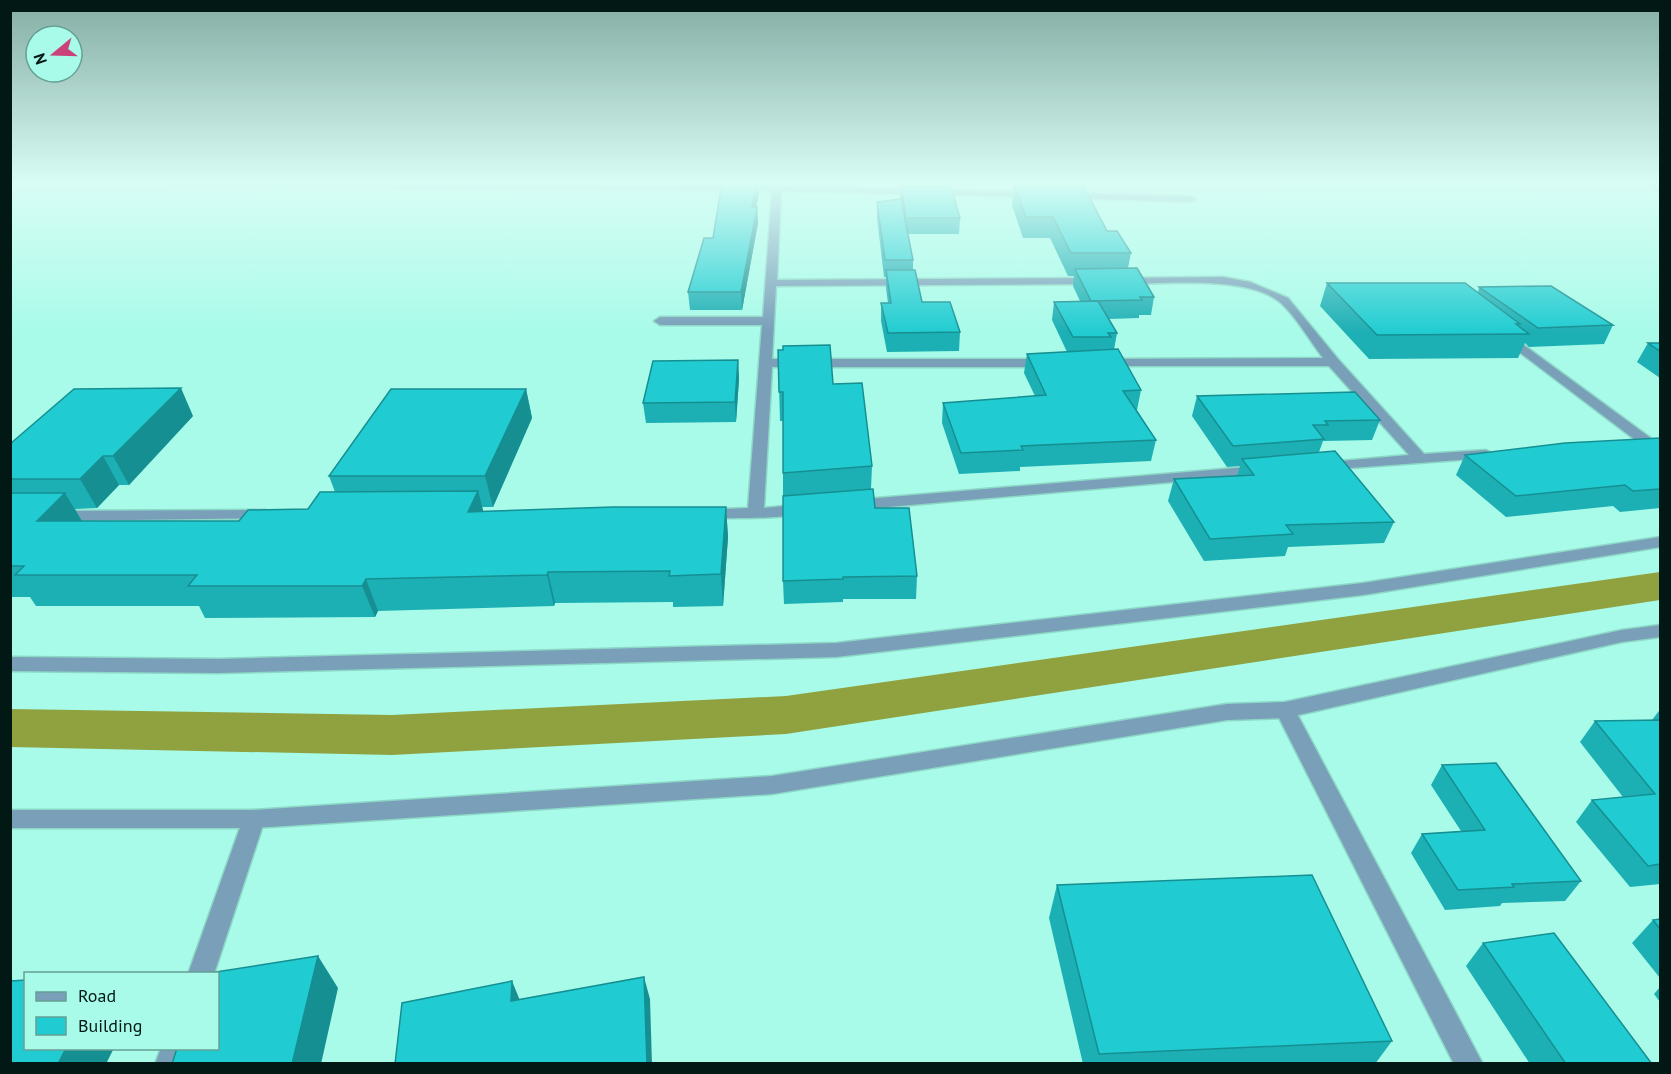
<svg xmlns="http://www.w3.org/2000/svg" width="1671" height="1074" font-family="'PT Sans',sans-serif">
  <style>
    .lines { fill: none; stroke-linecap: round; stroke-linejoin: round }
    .canal { fill: #90a23f; fill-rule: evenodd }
    .minor-casing { stroke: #8dd7c7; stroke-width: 3 }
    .tertiary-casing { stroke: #8dd7c7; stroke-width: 3 }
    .minor { fill: #799fb9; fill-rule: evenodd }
    .tertiary { fill: #799fb9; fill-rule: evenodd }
    .wall { fill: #1cafb4 }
    .shaded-wall { fill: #168f92 }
    .building { fill: #20ccd1; stroke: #168f92; stroke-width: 1.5 }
  </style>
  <rect width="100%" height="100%" fill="#a8fbe9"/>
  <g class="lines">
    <path class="canal" d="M1660,572V600L786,734L392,755L10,747V709L392,715L786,696Z"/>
    <g class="minor-casing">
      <g id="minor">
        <path d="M171,183L773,185L774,183H782V185L1034,192L1039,195L1037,197L781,191L777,280L1096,278L1102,281L1096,284L776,286L772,359H1047L1053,363L1047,367H772L764,508L804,504L812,509C803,520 724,518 706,518L700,516L698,513L700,510L748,508L762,325H660L654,321L660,317H763L772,191L175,186Z"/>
        <path d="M1645,183H1655L1660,186V193Z"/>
        <path d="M1066,193L1191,196L1196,199L1191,202L1063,198V194Z"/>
        <path d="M1223,277L1250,282L1288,298L1338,359L1424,454L1486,450L1493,454L1486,458L1323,470L1318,469L1316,466L1318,463L1409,455L1329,366H1098V360L1103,359L1323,358C1310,341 1297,318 1281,303C1249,275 1163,284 1122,284L1116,281L1122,278Z"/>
        <path d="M1506,332L1652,439L1654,442L1652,445H1642L1502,339V333Z"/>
        <path d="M1259,466L1267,471L1264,474L854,510L846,505L854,500Z"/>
        <path d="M266,510L272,512L274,515L272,518L58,521L50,516L58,511Z"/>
        <path d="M1660,537V547L1363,595L836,657L219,673L10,671V657L219,659L836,643L1363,583Z"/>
        <path d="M1285,702L1292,705L1295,710L1483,1064H1454L1275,710L1278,705Z"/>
        <path d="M254,810L262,812L265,819L214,974H188L243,819L246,812Z"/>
        <path d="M161,1048H189L183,1064H155Z"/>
      </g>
    </g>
    <g class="tertiary-casing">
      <path id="tertiary" d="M1660,625V637L1622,642L1285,718L1227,720L772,794L254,828H10V810H254L772,776L1227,704L1285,702L1622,630Z"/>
    </g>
    <use href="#minor" class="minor"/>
    <use href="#tertiary" class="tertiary"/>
  </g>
  <g class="wall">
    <path d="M722,183H760H758L759,193L756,207H757L758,223L742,310H690L688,292L713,238Z"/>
    <path d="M1014,185L1107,231L1131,253L1128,268L1154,297L1151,315H1139V318L1109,319L1117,333L1114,350L1141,390L1137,410L1156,440L1151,461L1020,467V471L959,474L942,423L943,403L1035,396L1024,373L1027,354L1067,352L1052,320L1054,302L1080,301L1073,286L1074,276H1068L1050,238H1023L1012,205Z"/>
    <path d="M901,186L960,218L959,234H908L913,260V270L922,302L960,332L959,351L887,352L881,321V303H888L886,288V277H884L877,218V202L900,199Z"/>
    <path d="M1327,283L1478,292L1479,287L1613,325L1604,344L1529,347L1525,343L1518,358L1369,359L1320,306Z"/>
    <path d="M1648,343H1660V378L1637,362Z"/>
    <path d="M778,350L833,384L872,466L871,489L875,508L917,576L916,599H843V602L784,604L783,581V421H780Z"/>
    <path d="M738,360L739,379L736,422L646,423L643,403Z"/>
    <path d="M526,389L532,418L493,507H482L483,511L726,507L728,537L723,606L673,607V602L555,603L554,606L378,611L375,617L205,618L199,606H36L30,597H10V444L193,416L129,485H119L97,508L75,509L82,521H239L308,509L335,492L329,476Z"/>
    <path d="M1197,396L1380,420L1372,440L1323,441L1319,452L1394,522L1384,543L1288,547L1285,556L1204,561L1168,501L1174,479L1237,476L1240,466L1227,467L1192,416Z"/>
    <path d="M1660,438V508L1620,512L1613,506L1506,517L1456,475L1465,455Z"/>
    <path d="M1659,711H1660V884L1630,887L1576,822L1592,800L1623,797L1580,742L1595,721L1652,720Z"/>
    <path d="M1442,765L1581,881L1565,901L1502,903L1500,906L1445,910L1411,853L1422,834L1461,831L1431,785Z"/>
    <path d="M1057,885L1392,1041L1375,1064H1083L1049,918Z"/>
    <path d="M1660,919V978L1632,943L1653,920Z"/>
    <path d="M1483,943L1652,1064H1530L1466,966Z"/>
    <path d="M1660,987V1002L1654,994Z"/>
  </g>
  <g class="shaded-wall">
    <path d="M757,183H758L759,193L753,223L752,207Z"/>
    <path d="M757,207L758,223L742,310L741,292Z"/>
    <path d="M738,360L739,379L736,422L735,402Z"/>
    <path d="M181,388L193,416L129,485L113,456Z"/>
    <path d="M526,389L532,418L493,507L485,476Z"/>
    <path d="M103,456L119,485L97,508L80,479Z"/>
    <path d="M478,491L486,521L468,512Z"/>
    <path d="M65,493L83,523L37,521Z"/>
    <path d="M726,507L728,537L723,606L721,574Z"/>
    <path d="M548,572L555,603L554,606L547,575Z"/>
    <path d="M366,579L378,611L375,617L362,586Z"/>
    <path d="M318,956L338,988L321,1064H292Z"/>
    <path d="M644,977L650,999L652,1064H647Z"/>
    <path d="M512,981L521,1003L511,1001Z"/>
    <path d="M66,1048H114L106,1064H58Z"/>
  </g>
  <g class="building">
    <path d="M722,183H757L752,207H757L741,292H688L704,238H713Z"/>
    <path d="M1014,185H1083L1107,231H1117L1131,253H1071L1053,217H1026Z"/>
    <path d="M901,186L951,187L960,218H906Z"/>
    <path d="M901,199L913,260H885L877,202Z"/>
    <path d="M1137,268L1154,297H1140L1142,300L1091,301L1075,269Z"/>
    <path d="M886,270H915L922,302H950L960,332L888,333L881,303H891Z"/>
    <path d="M1327,283H1465L1520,324H1516L1529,334L1377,335Z"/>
    <path d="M1551,286L1613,325L1538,328L1479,287Z"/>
    <path d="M1098,301L1117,333H1108L1111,337H1073L1054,302Z"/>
    <path d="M1648,343H1660V351Z"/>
    <path d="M830,345L833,384L862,383L872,466L783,473V392H779L778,350H783V346Z"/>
    <path d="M1118,349L1141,390L1123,391L1156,440L1021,446L1023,450L961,453L943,403L1046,395L1027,354Z"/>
    <path d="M738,360L735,402L643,403L653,361Z"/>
    <path d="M181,388L113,456H103L80,479H10V444L74,389Z"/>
    <path d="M391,389H526L485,476H329Z"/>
    <path d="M1355,392L1380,420L1325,421L1328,425H1313L1324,439L1233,446L1197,396Z"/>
    <path d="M1660,438V489L1633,491L1625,485L1516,496L1465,455L1565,443Z"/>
    <path d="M1335,451L1394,522L1286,525L1293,534L1210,539L1174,479L1254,475L1242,459Z"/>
    <path d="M873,489L875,508H909L917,576L843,577V579L783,581V496Z"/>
    <path d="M478,491L468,512L613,507H726L721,574L669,576L670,571L548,572L547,575L366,579L362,586H188L197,575H15L24,566H10V493H65L37,521H239L248,510L308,509L320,492Z"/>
    <path d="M1660,720V864L1648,866L1592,800L1655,794L1595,721Z"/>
    <path d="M1496,763L1581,881L1512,884L1514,887L1458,890L1422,834L1485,830L1442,765Z"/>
    <path d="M1312,875L1392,1041L1099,1054L1057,885Z"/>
    <path d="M1660,919V929L1653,920Z"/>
    <path d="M1554,933L1652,1064H1566L1483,943Z"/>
    <path d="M318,956L292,1064H172L177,1048H218V974H203Z"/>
    <path d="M644,977L647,1064H395L402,1003L512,981L511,1001Z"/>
    <path d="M26,980V1048H66L58,1064H10V981Z"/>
  </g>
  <linearGradient id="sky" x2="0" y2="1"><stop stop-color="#85ada4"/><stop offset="0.55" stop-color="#d8fdf5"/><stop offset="1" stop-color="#d8fdf5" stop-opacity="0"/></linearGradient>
  <rect width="1671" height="333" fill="url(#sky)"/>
  <rect width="1671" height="1074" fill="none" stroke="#021814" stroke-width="24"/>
  <rect x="24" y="972" width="195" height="78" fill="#a8fbe9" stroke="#66a094" stroke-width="1.5"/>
  <rect x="36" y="992" width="30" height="9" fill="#799fb9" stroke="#66a094" stroke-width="1.5"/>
  <text x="78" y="1002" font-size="18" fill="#021814">Road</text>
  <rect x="36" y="1017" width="30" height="18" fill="#20ccd1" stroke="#66a094" stroke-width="1.5"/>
  <text x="78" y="1032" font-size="18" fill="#021814">Building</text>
  <g transform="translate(54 54) rotate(251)"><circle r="28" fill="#a8fbe9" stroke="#66a094" stroke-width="1.5"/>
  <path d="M0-4.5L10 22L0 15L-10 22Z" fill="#cb427b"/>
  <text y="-9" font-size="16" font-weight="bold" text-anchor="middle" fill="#021814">N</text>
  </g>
</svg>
